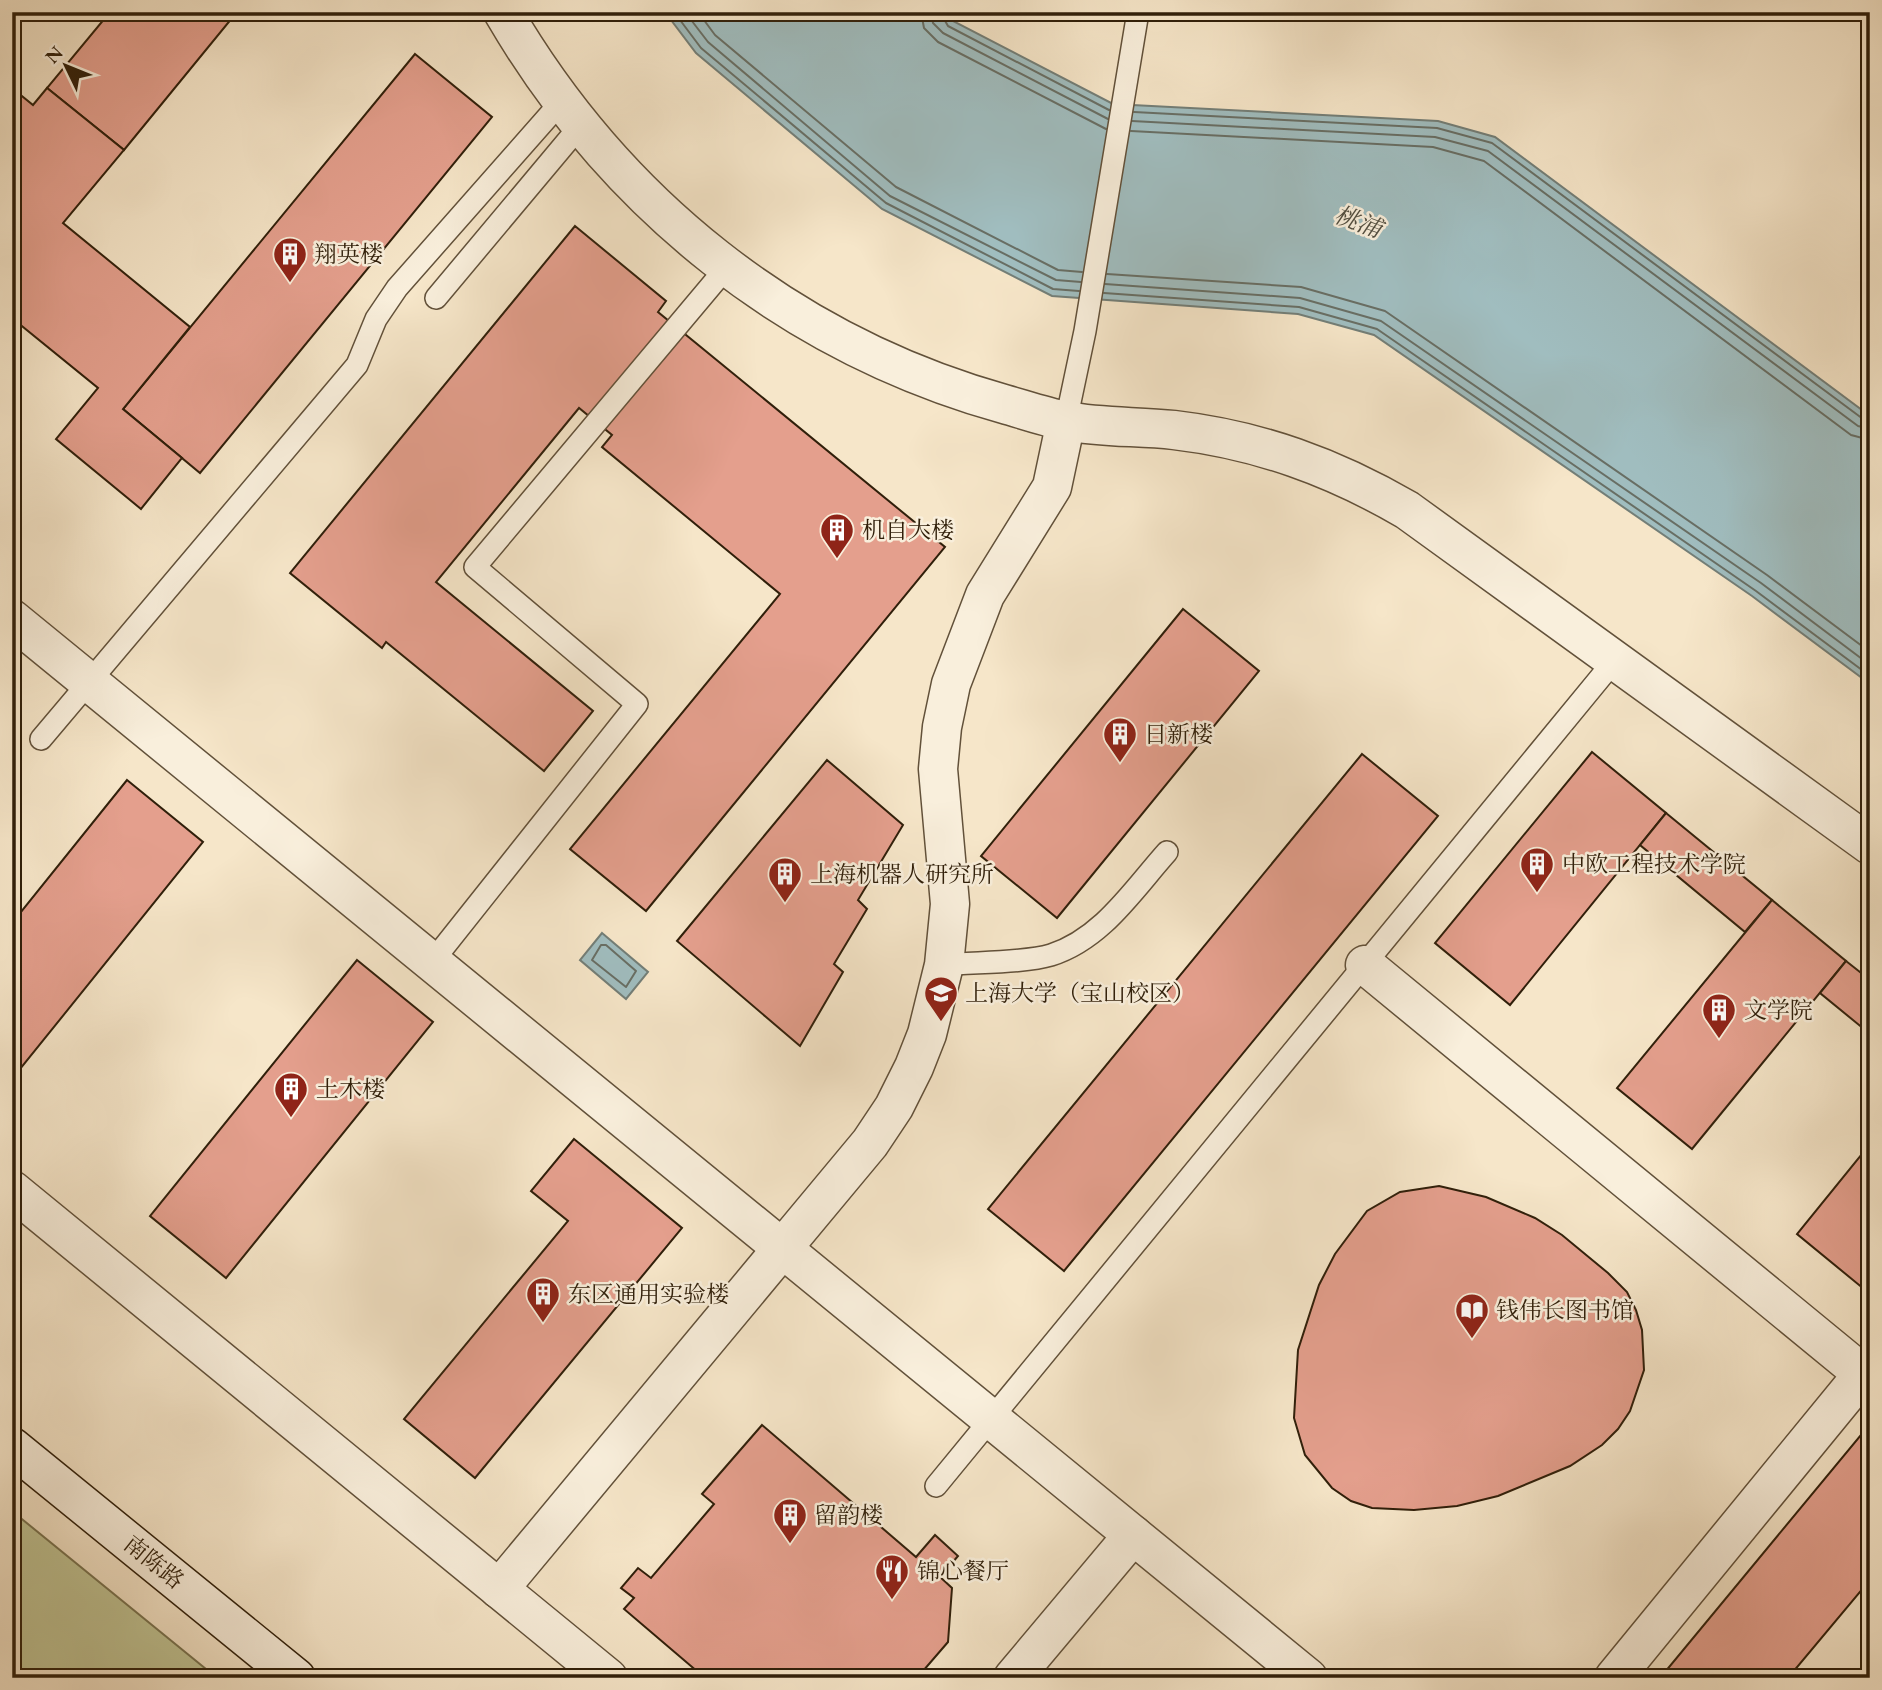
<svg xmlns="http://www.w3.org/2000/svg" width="1882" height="1690" font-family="'EB Garamond','Noto Serif SC',serif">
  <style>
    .green { fill: #c0c494; stroke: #78724f; stroke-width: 2 }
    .water { fill: #a0bdbf; stroke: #737e77; stroke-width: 2 }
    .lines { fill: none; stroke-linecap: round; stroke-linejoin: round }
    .shore { stroke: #686e64; stroke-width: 2 }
    .building { fill: #e49f8d; stroke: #301f0a; stroke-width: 2 }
    .lane-casing { stroke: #62513a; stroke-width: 24 }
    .street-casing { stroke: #62513a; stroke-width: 41 }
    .secondary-casing { stroke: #301f0a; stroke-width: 41 }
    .lane { stroke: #f9efdc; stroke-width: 21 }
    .street { stroke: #f9efdc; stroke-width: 38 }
    .secondary { stroke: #f9efdc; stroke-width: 38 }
    .labels { text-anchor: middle; stroke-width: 5; stroke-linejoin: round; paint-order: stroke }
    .poi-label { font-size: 23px; fill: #301f0a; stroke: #f9efdc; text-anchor: start }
    .street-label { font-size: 23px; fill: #301f0a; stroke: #f9efdc }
    .water-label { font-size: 24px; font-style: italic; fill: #524e40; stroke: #f9efdc }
  </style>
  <rect width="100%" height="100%" fill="#f6e6c9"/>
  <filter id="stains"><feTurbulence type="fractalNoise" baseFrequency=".00286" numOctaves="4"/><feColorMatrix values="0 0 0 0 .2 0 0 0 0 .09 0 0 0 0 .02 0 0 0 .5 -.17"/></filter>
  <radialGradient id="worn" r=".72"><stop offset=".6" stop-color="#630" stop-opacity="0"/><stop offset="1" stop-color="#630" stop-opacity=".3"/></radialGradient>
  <path class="green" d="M12,1511L217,1678H12Z"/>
  <g class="water">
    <path d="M665,12H944L951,20L1113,104L1438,121L1495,137L1870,416V684L1752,596L1374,335L1298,314L1052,296L882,209L696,53Z"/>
    <path d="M602,933L648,972L626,999L580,960Z"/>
  </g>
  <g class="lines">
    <g class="shore">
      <path d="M674,12L701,48L886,203L1053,289L1079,291"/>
      <path d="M685,12L708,42L890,196L1056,280L1081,282"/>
      <path d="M698,12L715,35L896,187L1058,270L1082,272"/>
      <path d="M921,12L924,28L938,42L1106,129"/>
      <path d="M931,12L933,23L943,33L1108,119"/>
      <path d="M940,12L948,26L1109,110"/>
      <path d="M1134,112L1437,128L1492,143L1863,419L1870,421"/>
      <path d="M1132,121L1435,137L1488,151L1858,426L1870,429"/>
      <path d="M1131,131L1433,147L1484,161L1851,435L1870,440"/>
      <path d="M1107,274L1301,287L1385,311L1767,575L1870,652"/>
      <path d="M1105,284L1300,298L1381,321L1761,583L1870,665"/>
      <path d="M1104,293L1299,307L1377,329L1756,591L1870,676"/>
      <path d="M601,945H606L636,971L626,987L592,960Z"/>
    </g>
  </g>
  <g class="building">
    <path d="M110,12H237L124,150L47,88Z"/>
    <path d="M415,54L492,117L200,473L123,409Z"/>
    <path d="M12,88L33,105L47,88L124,150L63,223L190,327L123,409L182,458L141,509L56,439L98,388L12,318Z"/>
    <path d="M575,226L666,301L658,312L945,547L646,911L570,849L780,594L602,447L612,435L579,408L436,582L593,711L544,771L386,642L382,648L290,573Z"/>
    <path d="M1183,609L1259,671L1057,918L981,856Z"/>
    <path d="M1592,752L1666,813L1510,1005L1435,943Z"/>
    <path d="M1362,754L1438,816L1064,1271L988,1209Z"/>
    <path d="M827,760L903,825L858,900L867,909L834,964L843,972L800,1046L677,941Z"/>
    <path d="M127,780L203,842L12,1079V923Z"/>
    <path d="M1666,813L1772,900L1745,932L1640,845Z"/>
    <path d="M1772,900L1846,961L1692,1149L1617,1088Z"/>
    <path d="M357,960L433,1022L226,1278L150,1216Z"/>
    <path d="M1846,961L1870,980V1034L1820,993Z"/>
    <path d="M574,1139L682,1228L475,1478L404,1419L568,1221L531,1191Z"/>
    <path d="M1870,1144V1294L1797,1234Z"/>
    <path d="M1439,1186L1486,1197L1535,1218L1562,1235L1608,1273L1627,1292L1636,1310L1642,1330L1644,1370L1630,1411L1618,1429L1602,1445L1570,1466L1498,1496L1457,1506L1414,1510L1372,1508L1351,1501L1332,1488L1305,1455L1294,1418L1298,1350L1319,1285L1335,1254L1367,1211L1400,1192Z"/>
    <path d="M1870,1424V1580L1788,1678H1660Z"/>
    <path d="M762,1425L916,1557L935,1535L958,1556L940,1577L952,1588L948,1642L917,1678H705L624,1609L634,1598L621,1588L638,1568L651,1578L714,1504L702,1494Z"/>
  </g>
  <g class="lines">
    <g class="lane-casing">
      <g id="lane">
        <path d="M436,298L580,126"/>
        <path d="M1066,421L1085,331L1138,12"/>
        <path d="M41,739L357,365L376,319L397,288L561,102"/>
        <path d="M432,962L637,704L475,567L726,268"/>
        <path d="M944,965C974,962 1024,963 1051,955C1102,939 1133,890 1167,852"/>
        <path d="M936,1486L1614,661"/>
      </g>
    </g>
    <g class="street-casing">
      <g id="street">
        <path d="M503,12C615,204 790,344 1004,404C1025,410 1045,417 1066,421C1102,428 1138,426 1174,430C1259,440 1333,467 1407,510L1870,845"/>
        <path d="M12,619L1308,1678"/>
        <path d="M1365,965L1863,1374L1614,1678"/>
        <path d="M12,1190L608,1678"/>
        <path d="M499,1589L870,1143L894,1107L914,1067L927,1034L944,965L950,904L938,769L942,727L951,684L985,595L1052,487L1066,421"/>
        <path d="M1013,1678L1133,1535"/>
      </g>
    </g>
    <g class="secondary-casing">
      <path id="secondary" d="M12,1447L296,1678"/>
    </g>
    <use href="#lane" class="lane"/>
    <use href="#street" class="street"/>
    <use href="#secondary" class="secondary"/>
  </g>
  <defs>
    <g id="building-pin" transform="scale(1.75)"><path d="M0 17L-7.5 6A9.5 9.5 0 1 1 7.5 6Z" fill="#8f2418" stroke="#f9efdc"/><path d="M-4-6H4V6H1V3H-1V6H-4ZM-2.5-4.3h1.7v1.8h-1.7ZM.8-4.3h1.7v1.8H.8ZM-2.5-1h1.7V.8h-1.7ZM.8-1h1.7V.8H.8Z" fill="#fff"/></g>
    <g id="university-pin" transform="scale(1.75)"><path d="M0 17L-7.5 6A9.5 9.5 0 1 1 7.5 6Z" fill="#8f2418" stroke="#f9efdc"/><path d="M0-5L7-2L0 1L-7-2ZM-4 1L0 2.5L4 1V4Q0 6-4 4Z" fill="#fff"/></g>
    <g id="library-pin" transform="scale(1.75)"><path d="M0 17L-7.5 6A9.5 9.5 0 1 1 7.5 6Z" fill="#8f2418" stroke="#f9efdc"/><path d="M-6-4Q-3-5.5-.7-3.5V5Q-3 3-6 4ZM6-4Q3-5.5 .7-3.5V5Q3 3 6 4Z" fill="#fff"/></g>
    <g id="restaurant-pin" transform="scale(1.75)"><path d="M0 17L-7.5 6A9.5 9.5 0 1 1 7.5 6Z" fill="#8f2418" stroke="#f9efdc"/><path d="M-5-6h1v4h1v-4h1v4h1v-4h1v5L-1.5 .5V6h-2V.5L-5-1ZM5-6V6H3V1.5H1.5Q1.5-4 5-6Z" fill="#fff"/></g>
  </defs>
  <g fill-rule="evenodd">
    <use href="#building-pin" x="290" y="254"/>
    <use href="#building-pin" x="837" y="530"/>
    <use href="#building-pin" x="1120" y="734"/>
    <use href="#building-pin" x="1537" y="864"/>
    <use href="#building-pin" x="785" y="874"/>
    <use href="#university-pin" x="941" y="993"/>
    <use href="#building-pin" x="1719" y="1010"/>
    <use href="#building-pin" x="291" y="1089"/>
    <use href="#building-pin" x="543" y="1294"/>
    <use href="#library-pin" x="1472" y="1310"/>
    <use href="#building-pin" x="790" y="1515"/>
    <use href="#restaurant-pin" x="892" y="1571"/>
  </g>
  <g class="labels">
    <g class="poi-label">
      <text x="314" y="262">翔英楼</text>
      <text x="862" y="538">机自大楼</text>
      <text x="1144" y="742">日新楼</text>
      <text x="1562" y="872">中欧工程技术学院</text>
      <text x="810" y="882">上海机器人研究所</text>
      <text x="965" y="1001">上海大学（宝山校区）</text>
      <text x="1744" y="1018">文学院</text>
      <text x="316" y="1097">土木楼</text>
      <text x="568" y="1302">东区通用实验楼</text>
      <text x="1496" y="1318">钱伟长图书馆</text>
      <text x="814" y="1523">留韵楼</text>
      <text x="917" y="1579">锦心餐厅</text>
    </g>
    <g class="street-label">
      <text transform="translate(154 1562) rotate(39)" y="8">南陈路</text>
    </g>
    <g class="water-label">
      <text transform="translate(1358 222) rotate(20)" y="8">桃浦</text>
    </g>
  </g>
  <rect width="1882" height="1690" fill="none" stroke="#f6e6c9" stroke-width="42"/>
  <rect x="14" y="14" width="1854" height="1662" fill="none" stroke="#301f0a" stroke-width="3.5"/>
  <rect x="21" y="21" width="1840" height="1648" fill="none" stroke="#301f0a" stroke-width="2"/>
  <g transform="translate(66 66) rotate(313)" stroke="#f9efdc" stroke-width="5" paint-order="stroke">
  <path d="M0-5L12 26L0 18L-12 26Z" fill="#301f0a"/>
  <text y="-10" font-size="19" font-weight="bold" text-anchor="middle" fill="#301f0a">N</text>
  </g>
  <rect width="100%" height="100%" filter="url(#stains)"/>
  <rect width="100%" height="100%" fill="url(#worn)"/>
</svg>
